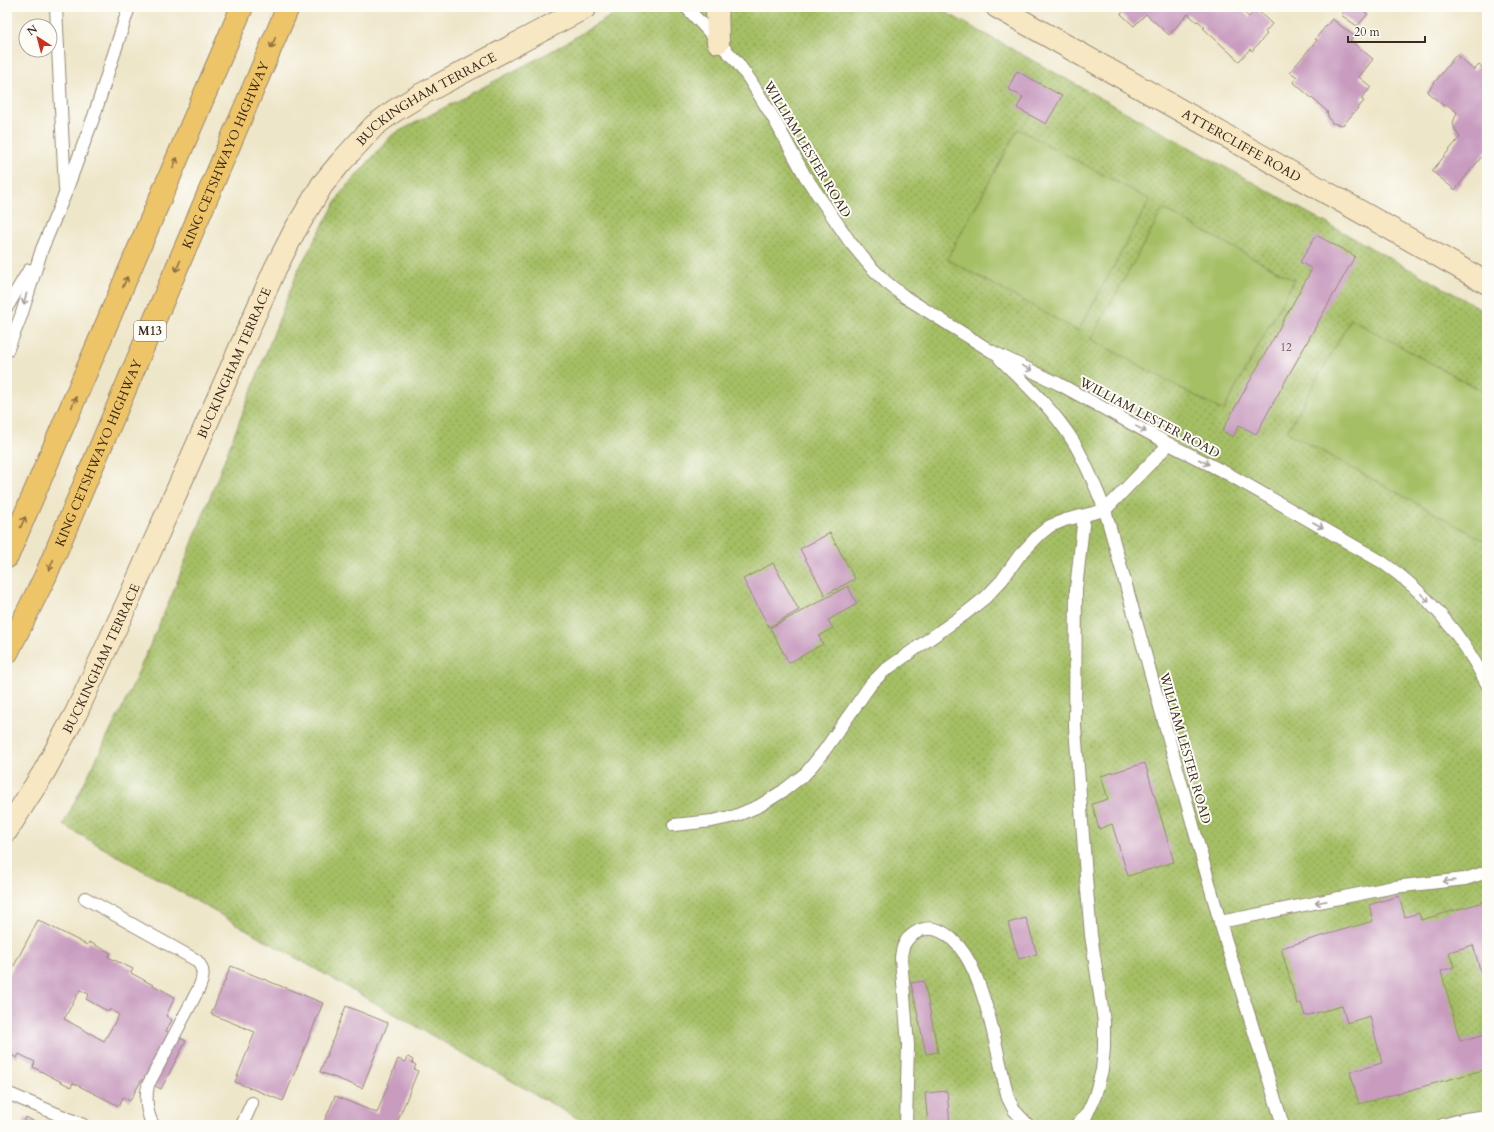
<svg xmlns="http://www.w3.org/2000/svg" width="1494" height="1132" font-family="Cardo,serif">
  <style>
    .grass { fill: url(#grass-dots); stroke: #707442 }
    .garden { fill: #a5bf65; stroke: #707442 }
    .building { fill: #c89bbf; fill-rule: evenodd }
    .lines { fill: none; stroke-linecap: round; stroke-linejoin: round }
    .service-casing { stroke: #948874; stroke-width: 14 }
    .secondary-casing { stroke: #948874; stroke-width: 24 }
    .motorway-casing { stroke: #948874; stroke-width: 24 }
    .service { stroke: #fff; stroke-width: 12 }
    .secondary { stroke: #f8e7c3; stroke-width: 22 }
    .motorway { stroke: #eec469; stroke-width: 22 }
    .oneway { stroke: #8c6f40 }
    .oneway2 { stroke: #a79f9a }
    .labels { text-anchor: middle; stroke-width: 4; stroke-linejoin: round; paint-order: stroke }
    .number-label { font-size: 11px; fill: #5e4646 }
    .shield { fill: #fdfcf7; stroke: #75695f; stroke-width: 1 }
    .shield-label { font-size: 12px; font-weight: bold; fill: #3b2a1e }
    .street-label { font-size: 13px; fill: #3b2a1e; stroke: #fdfcf7 }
  </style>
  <defs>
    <pattern id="grass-dots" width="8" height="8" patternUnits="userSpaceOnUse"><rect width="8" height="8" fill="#a5bf65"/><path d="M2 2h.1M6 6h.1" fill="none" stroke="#889b53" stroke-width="1.8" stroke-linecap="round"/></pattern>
  </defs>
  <rect width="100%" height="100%" fill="#fdfcf7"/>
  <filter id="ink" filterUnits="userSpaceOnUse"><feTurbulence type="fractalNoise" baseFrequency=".025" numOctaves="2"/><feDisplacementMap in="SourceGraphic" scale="8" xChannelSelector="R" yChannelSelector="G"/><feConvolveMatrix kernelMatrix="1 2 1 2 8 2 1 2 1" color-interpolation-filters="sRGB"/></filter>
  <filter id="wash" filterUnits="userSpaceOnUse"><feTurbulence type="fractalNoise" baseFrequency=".012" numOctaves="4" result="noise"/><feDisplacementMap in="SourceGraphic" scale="16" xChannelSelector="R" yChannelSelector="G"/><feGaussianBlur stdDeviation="0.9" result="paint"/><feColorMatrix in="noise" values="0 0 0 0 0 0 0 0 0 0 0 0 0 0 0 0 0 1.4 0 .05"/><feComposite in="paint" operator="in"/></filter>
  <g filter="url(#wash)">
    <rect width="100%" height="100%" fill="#eee6c9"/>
    <path class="grass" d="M626,7H936L1487,312V1125H589L63,825L126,700L172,595L299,268L341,193L392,135L550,52Z"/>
    <g class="garden">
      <path d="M1018,129L1150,200L1078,331L947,259Z"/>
      <path d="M1163,209L1294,280L1223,411L1091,339Z"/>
      <path d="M1351,319L1487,394V542L1287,432Z"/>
    </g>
    <g id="blocks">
      <g class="building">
        <path d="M1127,7H1238L1249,17L1256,9L1272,24L1265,32L1267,34L1252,51L1250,49L1239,61L1203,28L1205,27L1198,21L1197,22L1188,14L1169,35L1146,14L1134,26L1121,14Z"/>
        <path d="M1348,7H1369L1365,12L1368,14L1357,26L1341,15Z"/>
        <path d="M1332,19L1354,36L1350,40L1373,59L1359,77L1371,87L1361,99L1364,101L1344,124L1341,125L1332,123L1328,116L1327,111L1293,82L1297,77L1290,72L1317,40L1315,39Z"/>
        <path d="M1456,55L1474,70L1479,65L1487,71V150L1455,190L1432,171L1460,137L1456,132L1453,123L1457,112L1446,104L1444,106L1427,92Z"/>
        <path d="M1017,71L1062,96L1046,124L1017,108L1023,97L1008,89Z"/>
        <path d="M1316,235L1355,256L1256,434L1239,425L1233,437L1222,431L1312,269L1300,262Z"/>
        <path d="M830,533L855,579L825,595L800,549Z"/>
        <path d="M773,563L799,610L769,627L743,579Z"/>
        <path d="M848,586L857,604L828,620L833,628L819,636L823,644L789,663L770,628Z"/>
        <path d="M1145,763L1174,862L1128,876L1112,824L1099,829L1092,804L1108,799L1101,776Z"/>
        <path d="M1399,896L1405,917L1419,913L1421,920L1487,901V994L1473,945L1449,952L1454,967L1441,971L1460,1041L1485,1034L1487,1041V1069L1359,1104L1350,1072L1382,1063L1370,1016L1347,1023L1342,1006L1305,1016L1301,1003L1297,1004L1281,948L1373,921L1369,905Z"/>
        <path d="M1026,918L1037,954L1019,959L1008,923Z"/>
        <path d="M38,920L87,945L89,942L111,953L108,957L133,969L131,973L175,997L166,1016L172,1020L166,1031L186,1041L161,1089L142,1079L130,1101L123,1097L119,1106L73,1083L71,1087L33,1067L35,1062L19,1054L17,1058L7,1053V979ZM80,990L89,994L86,999L109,1012L110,1009L119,1015L104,1041L64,1019Z"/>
        <path d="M231,966L323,1003L283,1101L235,1082L255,1032L211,1014Z"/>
        <path d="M924,981L938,1052L926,1054L911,983Z"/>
        <path d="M346,1006L388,1023L362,1088L320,1072Z"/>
        <path d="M408,1057L413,1060L412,1063L416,1065L414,1069L418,1071L396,1125H323L335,1096L377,1113L398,1059L406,1062Z"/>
        <path d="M947,1091L950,1125H928L925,1093Z"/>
        <path d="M26,1117L40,1125H22Z"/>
      </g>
    </g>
  </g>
  <g filter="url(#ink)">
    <use href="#blocks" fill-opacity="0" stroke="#948874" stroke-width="1"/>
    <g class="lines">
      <g class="service-casing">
        <g id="service">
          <path d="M56,7L65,189"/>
          <path d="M686,7L737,62L750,80L774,119L805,176L850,242L870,266L886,282L905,297L991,351L1059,384L1169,444L1230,475L1382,562C1427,593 1462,635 1487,684"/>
          <path d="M7,307L29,270"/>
          <path d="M7,351L21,316L42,249L65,194L94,116L129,7"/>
          <path d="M1000,359C1026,384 1053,409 1073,441C1086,462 1095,486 1105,510L1220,922L1283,1125"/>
          <path d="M674,825L712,821L735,816L759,806L783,791L806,773L824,751L871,684L884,671L966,613L986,597L1002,580L1019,556L1040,534L1050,526L1065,520L1105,510L1169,444"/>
          <path d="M85,898L196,960C206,970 203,979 198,990L148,1085C145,1100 146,1112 153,1125"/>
          <path d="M1220,922L1394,887L1465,879L1487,872"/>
          <path d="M7,1093L83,1125"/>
          <path d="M242,1125L252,1103"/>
          <path d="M906,1125L908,1045L901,958C902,947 905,939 915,933C942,916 966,952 975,974C991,1013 998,1057 1008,1098L1014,1110L1028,1125"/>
          <path d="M1076,1125L1086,1116L1095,1096L1102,1070L1104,1048V1022L1091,935L1087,890L1075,727L1076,589L1084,516"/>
          <path d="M1442,1125L1465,1119L1487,1116"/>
        </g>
      </g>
      <g class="secondary-casing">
        <g id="secondary">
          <path d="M717,7L718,42"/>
          <path id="s1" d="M997,7L1487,283"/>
          <path id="s2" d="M7,830L44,772L76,713L129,599L275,269L294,232L322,185L341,162L374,126L394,111L422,94L586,7"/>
        </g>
      </g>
      <g class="motorway-casing">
        <g id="motorway">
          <path d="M7,557L242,7"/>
          <path id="s3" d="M7,653L45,577L288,7"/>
        </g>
      </g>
      <use href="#service" class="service"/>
      <use href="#secondary" class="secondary"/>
      <use href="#motorway" class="motorway"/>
    </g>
    <defs><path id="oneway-shaft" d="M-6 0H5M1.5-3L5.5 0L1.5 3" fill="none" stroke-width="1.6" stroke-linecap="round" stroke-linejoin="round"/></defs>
    <g class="oneway">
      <use href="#oneway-shaft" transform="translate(273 43) rotate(113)"/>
      <use href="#oneway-shaft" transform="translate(175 163) rotate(-67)"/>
      <use href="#oneway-shaft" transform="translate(178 266) rotate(113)"/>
      <use href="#oneway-shaft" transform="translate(125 282) rotate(-67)"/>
      <use href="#oneway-shaft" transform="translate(74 402) rotate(-67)"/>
      <use href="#oneway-shaft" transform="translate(23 522) rotate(-66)"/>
      <use href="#oneway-shaft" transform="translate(51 565) rotate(113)"/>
    </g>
    <g class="oneway2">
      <use href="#oneway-shaft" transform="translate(25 299) rotate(106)"/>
      <use href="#oneway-shaft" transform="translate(1027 368) rotate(26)"/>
      <use href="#oneway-shaft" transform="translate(1141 429) rotate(29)"/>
      <use href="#oneway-shaft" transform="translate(1204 462) rotate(27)"/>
      <use href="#oneway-shaft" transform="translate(1318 525) rotate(30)"/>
      <use href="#oneway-shaft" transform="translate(1425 598) rotate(45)"/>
      <use href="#oneway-shaft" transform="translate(1449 881) rotate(174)"/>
      <use href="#oneway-shaft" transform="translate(1321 902) rotate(168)"/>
    </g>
  </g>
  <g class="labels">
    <g class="number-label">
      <text x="1286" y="351">12</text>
    </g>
    <rect class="shield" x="134" y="321" width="32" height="20" rx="3"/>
    <g class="shield-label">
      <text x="150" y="335">M13</text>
    </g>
    <g class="street-label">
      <text dy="5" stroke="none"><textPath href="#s2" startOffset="856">BUCKINGHAM TERRACE</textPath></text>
      <text dy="5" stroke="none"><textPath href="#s1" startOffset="281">ATTERCLIFFE ROAD</textPath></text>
      <text transform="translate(808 149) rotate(59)" y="5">WILLIAM LESTER ROAD</text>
      <text dy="5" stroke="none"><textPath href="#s3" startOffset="544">KING CETSHWAYO HIGHWAY</textPath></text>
      <text dy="5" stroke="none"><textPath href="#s2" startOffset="520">BUCKINGHAM TERRACE</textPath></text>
      <text transform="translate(1150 417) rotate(28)" y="5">WILLIAM LESTER ROAD</text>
      <text dy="5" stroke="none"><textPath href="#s3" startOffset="220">KING CETSHWAYO HIGHWAY</textPath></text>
      <text dy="5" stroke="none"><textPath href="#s2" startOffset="196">BUCKINGHAM TERRACE</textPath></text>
      <text transform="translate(1186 748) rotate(74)" y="5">WILLIAM LESTER ROAD</text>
    </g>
  </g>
  <rect width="1494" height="1132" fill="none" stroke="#fdfcf7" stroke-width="24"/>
  <g transform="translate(38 38) rotate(324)"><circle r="19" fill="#fdfcf7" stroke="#afa8a0"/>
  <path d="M0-3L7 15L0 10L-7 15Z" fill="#c8321e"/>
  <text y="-6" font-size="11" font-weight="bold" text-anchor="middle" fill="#3b2a1e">N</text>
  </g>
  <path d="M1348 36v6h77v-6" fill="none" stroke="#3b2a1e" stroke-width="2"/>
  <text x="1354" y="36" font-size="12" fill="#3b2a1e" stroke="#fdfcf7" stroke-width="3" paint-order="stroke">20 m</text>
</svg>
